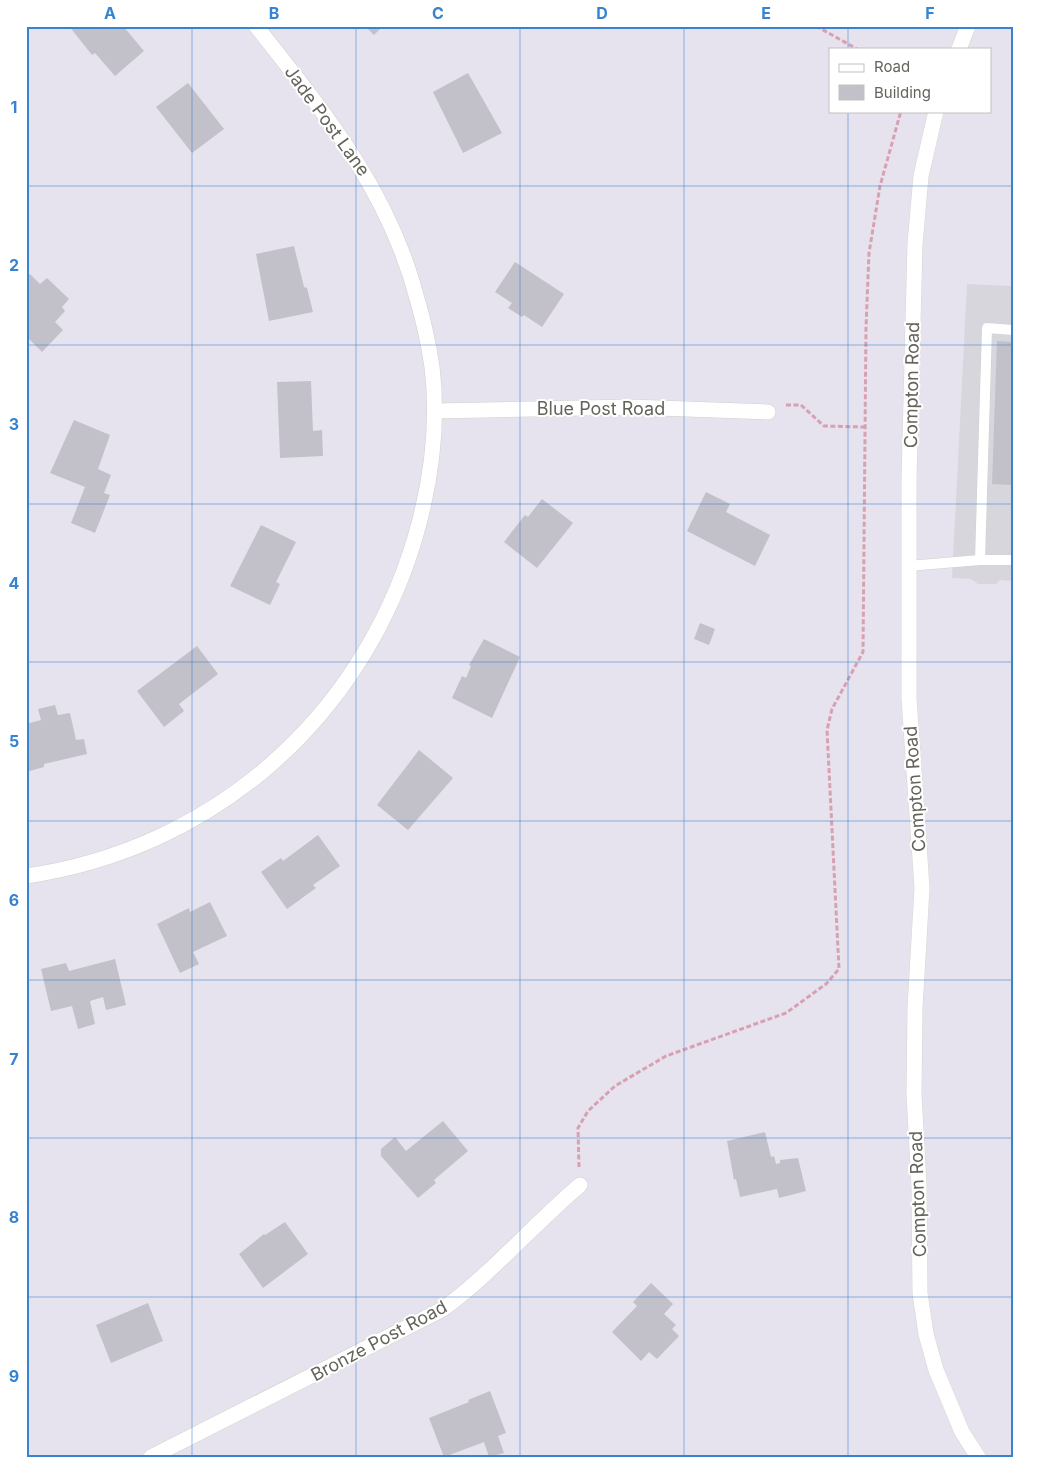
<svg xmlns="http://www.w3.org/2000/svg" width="1039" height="1483" font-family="Inter,sans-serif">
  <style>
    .industrial { fill: #d7d6dd }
    .building { fill: #c2c0c9 }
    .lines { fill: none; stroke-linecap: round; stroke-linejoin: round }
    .lane-casing { stroke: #d0d1ca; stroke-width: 11 }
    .street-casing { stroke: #d0d1ca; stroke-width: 16 }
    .secondary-casing { stroke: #d7d7ce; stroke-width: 16 }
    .path { stroke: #d7a1b1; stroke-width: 3; stroke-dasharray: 5 2.5; stroke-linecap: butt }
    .lane { stroke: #fff; stroke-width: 10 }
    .street { stroke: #fff; stroke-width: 15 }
    .secondary { stroke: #fff; stroke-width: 15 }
    .grid { fill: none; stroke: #3684d1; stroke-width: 1; stroke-opacity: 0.55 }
    .labels { text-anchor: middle; stroke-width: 4; stroke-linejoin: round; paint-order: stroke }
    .street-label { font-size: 18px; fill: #64645b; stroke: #fff }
    .neatline { fill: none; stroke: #3684d1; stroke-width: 2 }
    .grid-label { font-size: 16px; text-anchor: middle; font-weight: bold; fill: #3684d1 }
  </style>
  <rect width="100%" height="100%" fill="#e6e3ef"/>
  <path class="industrial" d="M967,284L1013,286V581L1000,580L996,584H978L971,579L952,578Z"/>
  <g class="building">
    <path d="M69,26H123L144,51L115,76L95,53L92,55Z"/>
    <path d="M365,26H383L374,35Z"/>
    <path d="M468,73L502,133L463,153L433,92Z"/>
    <path d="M188,83L224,129L192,153L156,107Z"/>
    <path d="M294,246L304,287L307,288L313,312L269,321L256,254Z"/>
    <path d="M515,262L564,294L542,327L524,315L522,317L508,308L512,303L495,292Z"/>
    <path d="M30,274L40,284L47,278L69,299L62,307L65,311L55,322L63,330L42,352L26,336L28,327L26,325V278Z"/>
    <path d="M997,341L1013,342V485L992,484Z"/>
    <path d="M311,381L313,431L322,430L323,456L280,458L277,382Z"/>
    <path d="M74,420L110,435L98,469L111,475L104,493L110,495L95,533L71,523L85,487L50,473Z"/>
    <path d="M706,492L730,504L726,512L770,535L755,566L687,531Z"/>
    <path d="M542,499L573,523L537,568L504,542L525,515L528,517Z"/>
    <path d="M261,525L296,542L276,582L280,584L270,605L230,586Z"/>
    <path d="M700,623L715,629L709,645L694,639Z"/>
    <path d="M484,639L520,657L492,718L452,698L462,676L466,678L471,666L469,665Z"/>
    <path d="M197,646L218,674L179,704L184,711L164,727L137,691Z"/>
    <path d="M55,705L58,715L70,713L76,740L84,739L87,754L44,764V767L26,772V724L41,720L38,709Z"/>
    <path d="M419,750L453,778L408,830L377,805Z"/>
    <path d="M318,835L340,866L313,885L316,888L287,909L261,872L281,858L283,861Z"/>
    <path d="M210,902L227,936L193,952L199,964L180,973L157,924L189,908L190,912Z"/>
    <path d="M115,959L126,1005L106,1010L103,997L90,1001L95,1024L78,1029L72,1006L51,1011L41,969L66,963L69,971Z"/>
    <path d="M443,1121L468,1151L434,1180L436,1183L418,1198L381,1156V1149L395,1137L406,1151Z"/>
    <path d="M765,1132L771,1157L774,1156L776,1164L780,1163V1160L798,1158L806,1191L779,1198L777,1189L740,1197L736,1179L734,1180L727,1141Z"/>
    <path d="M285,1222L308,1254L263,1288L239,1254L264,1234L265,1235Z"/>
    <path d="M651,1283L673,1304L664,1314L676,1325L672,1329L679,1336L657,1359L649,1352L641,1361L612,1332L637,1306L633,1302Z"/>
    <path d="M148,1303L163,1341L111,1363L96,1325Z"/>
    <path d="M490,1391L506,1433L498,1436L504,1453L489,1457L484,1442L444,1457L429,1418L469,1402L468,1400Z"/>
  </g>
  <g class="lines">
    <g class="lane-casing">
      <g id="lane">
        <path d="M980,560L987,328L1013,330"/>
        <path d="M908,566L980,560H1013"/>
      </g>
    </g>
    <g class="street-casing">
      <g id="street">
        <path d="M435,411L630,407L768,412"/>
        <path d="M26,876C213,849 361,719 415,538C431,483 439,424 432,367C429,346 424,323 418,302C390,192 325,113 256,26"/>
        <path d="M151,1457L443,1309C493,1272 532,1226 580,1185"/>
      </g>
    </g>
    <g class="secondary-casing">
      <g id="secondary">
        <path d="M959,49L968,26"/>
        <path d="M936,111L921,176L915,244L909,480V698L922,888L915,1008L914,1094L919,1185L920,1293L926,1334L936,1370L962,1432L978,1457"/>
      </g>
    </g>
    <g class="path">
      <path d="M816,26L857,49"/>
      <path d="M786,405H801L824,426L865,427"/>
      <path d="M579,1167L578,1128L588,1111L615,1086L666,1056L786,1013L826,984L839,969L827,730L832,709L863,652L866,327L869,253L880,186L901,111"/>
    </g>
    <use href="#lane" class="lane"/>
    <use href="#street" class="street"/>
    <use href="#secondary" class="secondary"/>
  </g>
  <path class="grid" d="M192,26V1457M356,26V1457M520,26V1457M684,26V1457M848,26V49M848,111V1457M26,186H1013M26,345H1013M26,504H1013M26,662H1013M26,821H1013M26,980H1013M26,1138H1013M26,1297H1013"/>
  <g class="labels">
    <g class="street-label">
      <text transform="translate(327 121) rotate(54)" y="6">Jade Post Lane</text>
      <text transform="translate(912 385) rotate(-89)" y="6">Compton Road</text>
      <text x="601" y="415">Blue Post Road</text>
      <text transform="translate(915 789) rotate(-94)" y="6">Compton Road</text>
      <text transform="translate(918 1194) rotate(-92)" y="6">Compton Road</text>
      <text transform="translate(379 1341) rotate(-28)" y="6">Bronze Post Road</text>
    </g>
  </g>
  <rect width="1039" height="1483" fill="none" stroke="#ffffff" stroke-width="55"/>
  <rect x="829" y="48" width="162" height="65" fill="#ffffff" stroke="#c1c1bd"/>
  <rect x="839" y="64" width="25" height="8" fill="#ffffff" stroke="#c1c1bd"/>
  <text x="874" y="72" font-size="15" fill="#64645b">Road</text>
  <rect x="839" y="85" width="25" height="15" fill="#c2c0c9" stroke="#c1c1bd"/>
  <text x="874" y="98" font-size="15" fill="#64645b">Building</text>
  <rect x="28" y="28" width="984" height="1428" class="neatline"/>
  <g class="grid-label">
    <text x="110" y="19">A</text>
    <text x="274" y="19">B</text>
    <text x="438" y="19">C</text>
    <text x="602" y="19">D</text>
    <text x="766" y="19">E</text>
    <text x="930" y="19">F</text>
    <text x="14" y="113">1</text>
    <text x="14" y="271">2</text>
    <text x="14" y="430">3</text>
    <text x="14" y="589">4</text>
    <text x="14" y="747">5</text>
    <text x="14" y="906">6</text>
    <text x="14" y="1065">7</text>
    <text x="14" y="1223">8</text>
    <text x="14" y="1382">9</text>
  </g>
</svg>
